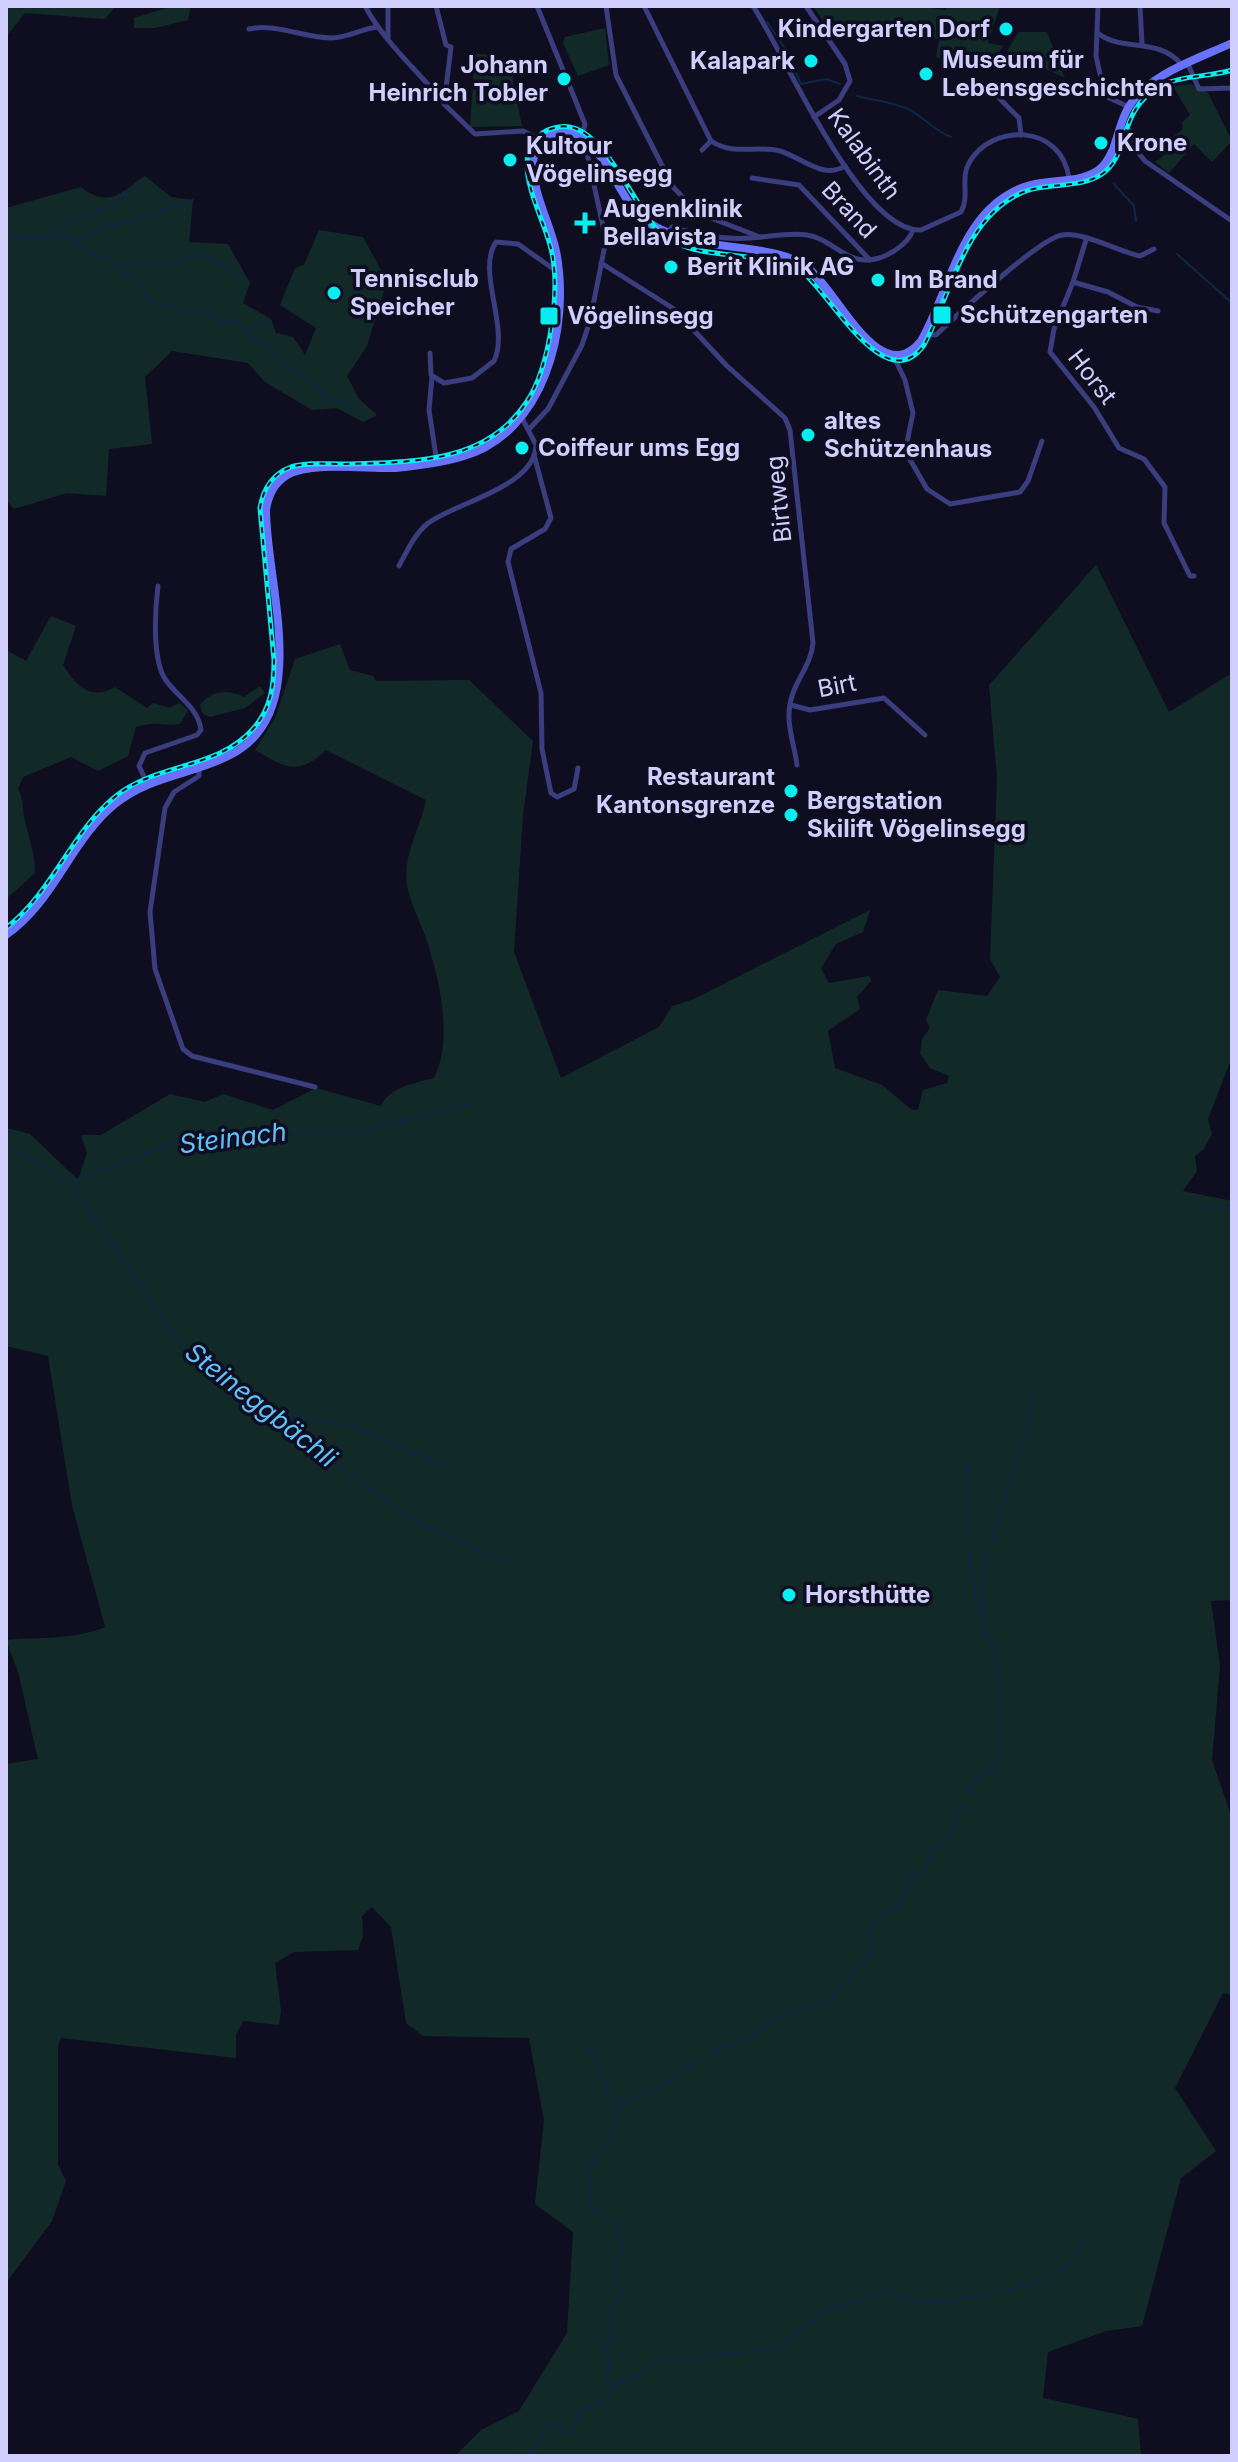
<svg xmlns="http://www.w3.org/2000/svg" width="1238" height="2462" font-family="Inter,sans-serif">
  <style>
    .green { fill: #112a27 }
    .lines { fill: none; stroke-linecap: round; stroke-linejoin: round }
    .stream { stroke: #0e2744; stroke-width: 2 }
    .street { stroke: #3a3d7e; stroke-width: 5 }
    .secondary { stroke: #6972fa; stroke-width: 8 }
    .rail-casing { stroke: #08edf0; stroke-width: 5 }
    .rail { stroke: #0f0e20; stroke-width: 2; stroke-dasharray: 6; stroke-linecap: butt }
    .poi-dot { fill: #08edf0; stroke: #0f0e20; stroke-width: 3 }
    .labels { text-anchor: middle; stroke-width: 7; stroke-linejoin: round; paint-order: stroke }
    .poi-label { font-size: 24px; font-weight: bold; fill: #d0cefd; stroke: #0f0e20; text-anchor: start }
    .street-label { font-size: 24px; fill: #d0cefd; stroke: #0f0e20 }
    .water-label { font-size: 26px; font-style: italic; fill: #60c0fa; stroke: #0f0e20 }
  </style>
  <rect width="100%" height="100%" fill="#0f0e20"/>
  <g class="green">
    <path d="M6,6H116L105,19L25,13L6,37Z"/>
    <path d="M173,6H191L188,20L155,28H134V18Z"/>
    <path d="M813,6H917L946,10V6H1000L988,43L1004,46L981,72L936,57L939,40L893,21L886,38L844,27L831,33Z"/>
    <path d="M605,28L609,65L578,76L563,43L565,37Z"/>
    <path d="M1019,32H1047L1065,78L1007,51Z"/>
    <path d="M475,53L508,58L522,126L470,127Z"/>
    <path d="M1191,84L1208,93L1232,141L1212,162L1194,144L1169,173L1155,162L1169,152L1165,143L1183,129L1182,122L1190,115L1173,86Z"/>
    <path d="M145,176L171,197L193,200L189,242L228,244L250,283L243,303L271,319L276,333L293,337L305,355L316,328L280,305L295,268L304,265L319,230L363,237L387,281L367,346L347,376L359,399L377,415L363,422L337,408L312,410L265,382L248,363L172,351L145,377L152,444L109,449L106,496L67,493L14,509L6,500V208L81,187C109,209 120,193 145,176Z"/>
    <path d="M1096,565L1169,712L1232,673V1057L1208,1119L1212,1134L1204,1149L1195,1156L1197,1171L1183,1191L1232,1201V1600L1211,1601L1220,1666L1212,1760L1232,1818V1995L1223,1993L1175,2088L1216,2151L1181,2178L1142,2326L1106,2331L1048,2352L1043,2398L1138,2419L1141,2456H455L481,2430L519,2411L567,2333L573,2232L535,2204L544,2121L529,2038L423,2036L406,2023L391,1927L372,1907L362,1916L363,1936L358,1950L294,1952L275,1963L281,2011L279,2025L243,2021L236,2035V2058L61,2038L58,2046V2165L66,2181L52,2221L6,2283V1764L38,1759L18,1672L6,1640C39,1637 73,1640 105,1627L72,1505L48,1356L6,1346V1128L30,1134L78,1180L87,1153L81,1135H101L170,1094L205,1102L223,1094L273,1110L316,1088L381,1106C389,1087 416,1083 434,1078C454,1039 439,978 426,938C420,921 410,903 407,885C402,858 421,826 426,800L326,750C298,777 285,767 255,750L275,718L295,659L340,644L350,670L373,676L376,681L469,680L533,741L523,815L514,952L561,1078L659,1027L672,1006L694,999L870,910L863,932L836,944L821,968L829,983L869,976L871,981L857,997L860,1009L828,1031L835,1068L882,1085L912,1110H918L923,1090L947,1083L949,1076L930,1068L920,1054L922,1039L930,1028L926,1020L938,990L987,996L1000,977L990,959L997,779L989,685Z"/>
    <path d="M51,616L76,626L63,665C76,686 91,701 115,687L147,708L153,703L170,708L179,703L188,710L180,724C161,727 159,720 136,727L128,756L98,771L71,757L23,777L18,789C24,801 22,808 25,821C29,840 35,853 35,873L6,899V650L26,661Z"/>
    <path d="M260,686L265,693L245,708L210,717L202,713L200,704C214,690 227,689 244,697Z"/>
  </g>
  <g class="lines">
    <g class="stream">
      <path d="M767,22L786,50L801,84L826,79L840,84"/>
      <path d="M857,96C873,100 893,102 908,109C924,117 936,132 951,137"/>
      <path d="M1114,184L1134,206L1136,221"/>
      <path d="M52,235C71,218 87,215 109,206C122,200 132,187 146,181"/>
      <path d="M6,238L68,236L91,254L106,258L123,274L138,281L152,303L213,316L219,321L234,320L250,337L268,346L288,368L316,385L331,399L360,409"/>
      <path d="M78,242L87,234L193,200"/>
      <path d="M1177,254L1232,303"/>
      <path d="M119,266L138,262L160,266L199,254L222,264L245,282"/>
      <path d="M247,329L268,323"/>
      <path d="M6,1145L70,1182L181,1140L276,1130H370L473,1103"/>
      <path d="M70,1182L188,1355L416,1522L509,1563"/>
      <path d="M1195,1206L1232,1208"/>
      <path d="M269,1412L349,1425L446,1466"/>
      <path d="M967,1462V1541"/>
      <path d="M992,1541L1022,1441L1028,1432L1030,1390"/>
      <path d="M969,1551L976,1600L981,1612"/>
      <path d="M967,1794L969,1785L996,1766L1000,1743L996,1646L983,1633V1569L989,1551"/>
      <path d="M585,2046L597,2056L607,2091L623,2102"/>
      <path d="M711,2053L756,2033L785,2012L794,2013L811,2006L818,2008C839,1992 853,1971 873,1952L867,1932L885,1910L900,1905C901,1893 912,1875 923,1872L933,1850L943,1845L964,1804"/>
      <path d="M1052,2275L1064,2268L1084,2243"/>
      <path d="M1007,2290L1043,2279"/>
      <path d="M756,2351L782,2345L825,2311L887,2291C920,2309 962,2300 997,2292"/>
      <path d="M613,2386L606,2377L610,2364L604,2348L616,2337L610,2328L613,2317L611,2306L625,2295L615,2282L613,2263L623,2254L617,2226C608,2219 590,2211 589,2198C588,2188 592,2183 588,2172L598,2152L606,2146C608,2131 616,2122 618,2107L656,2089L702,2058"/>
      <path d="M525,2456C538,2448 540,2431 554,2423L564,2432H571L580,2411L603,2401L622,2379L637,2378C660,2353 669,2358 702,2361L709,2355L745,2352"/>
    </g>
    <g class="street">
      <path d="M365,6C384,42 418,71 444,103"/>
      <path d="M388,6V38"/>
      <path d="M436,6L446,45L451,47L444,104L475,134L523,131L543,141"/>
      <path d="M537,6L585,124L582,136"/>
      <path d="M606,6L616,75L673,187L698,213L760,237"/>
      <path d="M644,6L711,141C734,156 755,145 780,151C801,157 823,180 845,166"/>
      <path d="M753,6C784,52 860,233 921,230L961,212C970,196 960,179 969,163C991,123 1061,123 1069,178"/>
      <path d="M806,6L845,64L850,81L839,100L814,117"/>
      <path d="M1098,6L1096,56L1105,96L1129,107"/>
      <path d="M1140,6L1142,44"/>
      <path d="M249,29C276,23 304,38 332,38C349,37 361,29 377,27"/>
      <path d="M1099,34C1123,52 1159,37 1181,64"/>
      <path d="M1187,62L1199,89L1232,88"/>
      <path d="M999,98L1019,118L1021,135"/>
      <path d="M1121,126L1130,131L1133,146L1145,161L1232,221"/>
      <path d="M702,150L711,141"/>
      <path d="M752,178L799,185L870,260"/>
      <path d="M668,232L672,227C699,235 723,240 751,238C770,237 789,232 807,235C830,238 845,262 869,260C885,259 908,245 913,230"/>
      <path d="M1086,240L1073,282L1108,292L1137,307L1158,311"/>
      <path d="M601,263L674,309L727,366L785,418L790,430L813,643C811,664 798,677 792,696C784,720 794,742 797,765"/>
      <path d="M1073,282L1054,329L1050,352L1094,407L1119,448L1144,459L1165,487L1164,523L1190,576H1194"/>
      <path d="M925,334L936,335C956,316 1040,238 1062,235C1082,231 1120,252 1140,256L1154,249"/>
      <path d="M430,353L431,375L444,383L472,378L494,361C510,328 476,271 496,242L518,244L552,268H557"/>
      <path d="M893,355L905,380L913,413L906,447L908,456L927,489L950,504L1020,492L1028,481L1042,441"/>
      <path d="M432,377L429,410L437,463"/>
      <path d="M530,428L548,409L582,345L590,321L606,240L587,153L594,147"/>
      <path d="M534,455L551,518L545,529L511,549L508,562L541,693L542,749L551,793L557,797L574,789L578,768"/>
      <path d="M399,566C407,551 414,535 427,524C453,503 535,488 536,445L522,418"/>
      <path d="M791,705L810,710L884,698L925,735"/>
      <path d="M199,768V776L174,792L165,808L150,912L155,969L183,1049L192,1056L315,1087"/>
      <path d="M147,783L139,766L145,753L197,735L201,730C198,707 177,697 165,679C152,658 155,610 158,586"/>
    </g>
    <path class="secondary" d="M6,935C55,901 70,841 115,804C151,775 193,775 232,754C313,711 266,583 266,510C268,495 274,483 287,475C312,461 367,469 395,468C417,466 440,463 461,457C545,434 571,326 556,251C550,223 532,192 533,163C534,146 547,133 564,132C600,130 617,197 642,218C692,257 769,238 808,268C837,290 880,392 921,341C952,287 960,211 1024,187C1047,178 1082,185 1101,168C1116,153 1117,130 1126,112C1144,75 1198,59 1232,43"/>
    <g class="rail-casing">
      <path id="rail" d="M6,928C53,892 71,832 116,796C157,763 218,769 253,729C271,709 274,686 274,660L260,508C263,490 272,474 291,467C307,462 328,464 345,464C411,462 485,464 526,403C550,368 562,286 550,245C543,220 527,190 527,164C527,147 538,132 554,128C600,113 632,205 659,232C690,262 759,250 798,268C828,288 884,401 924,345C951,294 963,221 1019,194C1045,181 1078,190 1102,174C1131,154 1117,109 1161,86C1181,75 1210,77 1232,70"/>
    </g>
    <use href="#rail" class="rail"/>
  </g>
  <g class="poi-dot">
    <circle cx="1006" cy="29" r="8"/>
    <circle cx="811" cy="61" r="8"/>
    <circle cx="926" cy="74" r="8"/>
    <circle cx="564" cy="79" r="8"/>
    <circle cx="1101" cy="143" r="8"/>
    <circle cx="510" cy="160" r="8"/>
    <path d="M581 211h8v8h8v8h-8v8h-8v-8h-8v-8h8z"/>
    <circle cx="671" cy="267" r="8"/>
    <circle cx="878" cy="280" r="8"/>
    <circle cx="334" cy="293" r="8"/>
    <rect x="932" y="305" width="20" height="20" rx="4"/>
    <rect x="539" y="306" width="20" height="20" rx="4"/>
    <circle cx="808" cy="435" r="8"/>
    <circle cx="522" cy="448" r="8"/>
    <circle cx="791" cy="791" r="8"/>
    <circle cx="791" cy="815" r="8"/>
    <circle cx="789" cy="1595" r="8"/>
  </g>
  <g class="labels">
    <g class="poi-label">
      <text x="990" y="37" text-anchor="end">Kindergarten Dorf</text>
      <text x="942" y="68">Museum für<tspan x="942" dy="28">Lebensgeschichten</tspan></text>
      <text x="795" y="69" text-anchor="end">Kalapark</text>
      <text x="548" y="73" text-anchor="end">Johann<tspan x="548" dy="28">Heinrich Tobler</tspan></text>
      <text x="1117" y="151">Krone</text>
      <text x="526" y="154">Kultour<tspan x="526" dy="28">Vögelinsegg</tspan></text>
      <text x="603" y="217">Augenklinik<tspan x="603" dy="28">Bellavista</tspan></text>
      <text x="687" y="275">Berit Klinik AG</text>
      <text x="350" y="287">Tennisclub<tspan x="350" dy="28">Speicher</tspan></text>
      <text x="894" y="288">Im Brand</text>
      <text x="960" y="323">Schützengarten</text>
      <text x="567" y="324">Vögelinsegg</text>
      <text x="824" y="429">altes<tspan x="824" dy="28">Schützenhaus</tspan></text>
      <text x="538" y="456">Coiffeur ums Egg</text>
      <text x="775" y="785" text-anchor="end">Restaurant<tspan x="775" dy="28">Kantonsgrenze</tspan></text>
      <text x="807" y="809">Bergstation<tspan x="807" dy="28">Skilift Vögelinsegg</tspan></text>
      <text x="805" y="1603">Horsthütte</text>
    </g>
    <g class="street-label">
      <text transform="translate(864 154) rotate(54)" y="8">Kalabinth</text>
      <text transform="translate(849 210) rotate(47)" y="8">Brand</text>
      <text transform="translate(1092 377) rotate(52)" y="8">Horst</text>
      <text transform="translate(779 499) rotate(-96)" y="8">Birtweg</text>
      <text transform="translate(837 686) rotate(-11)" y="8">Birt</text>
    </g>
    <g class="water-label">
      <text transform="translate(233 1138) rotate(-7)" y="9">Steinach</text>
      <text transform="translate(261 1405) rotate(38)" y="9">Steineggbächli</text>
    </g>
  </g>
  <rect width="1238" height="2462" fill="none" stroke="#d0cefd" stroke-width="16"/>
</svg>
